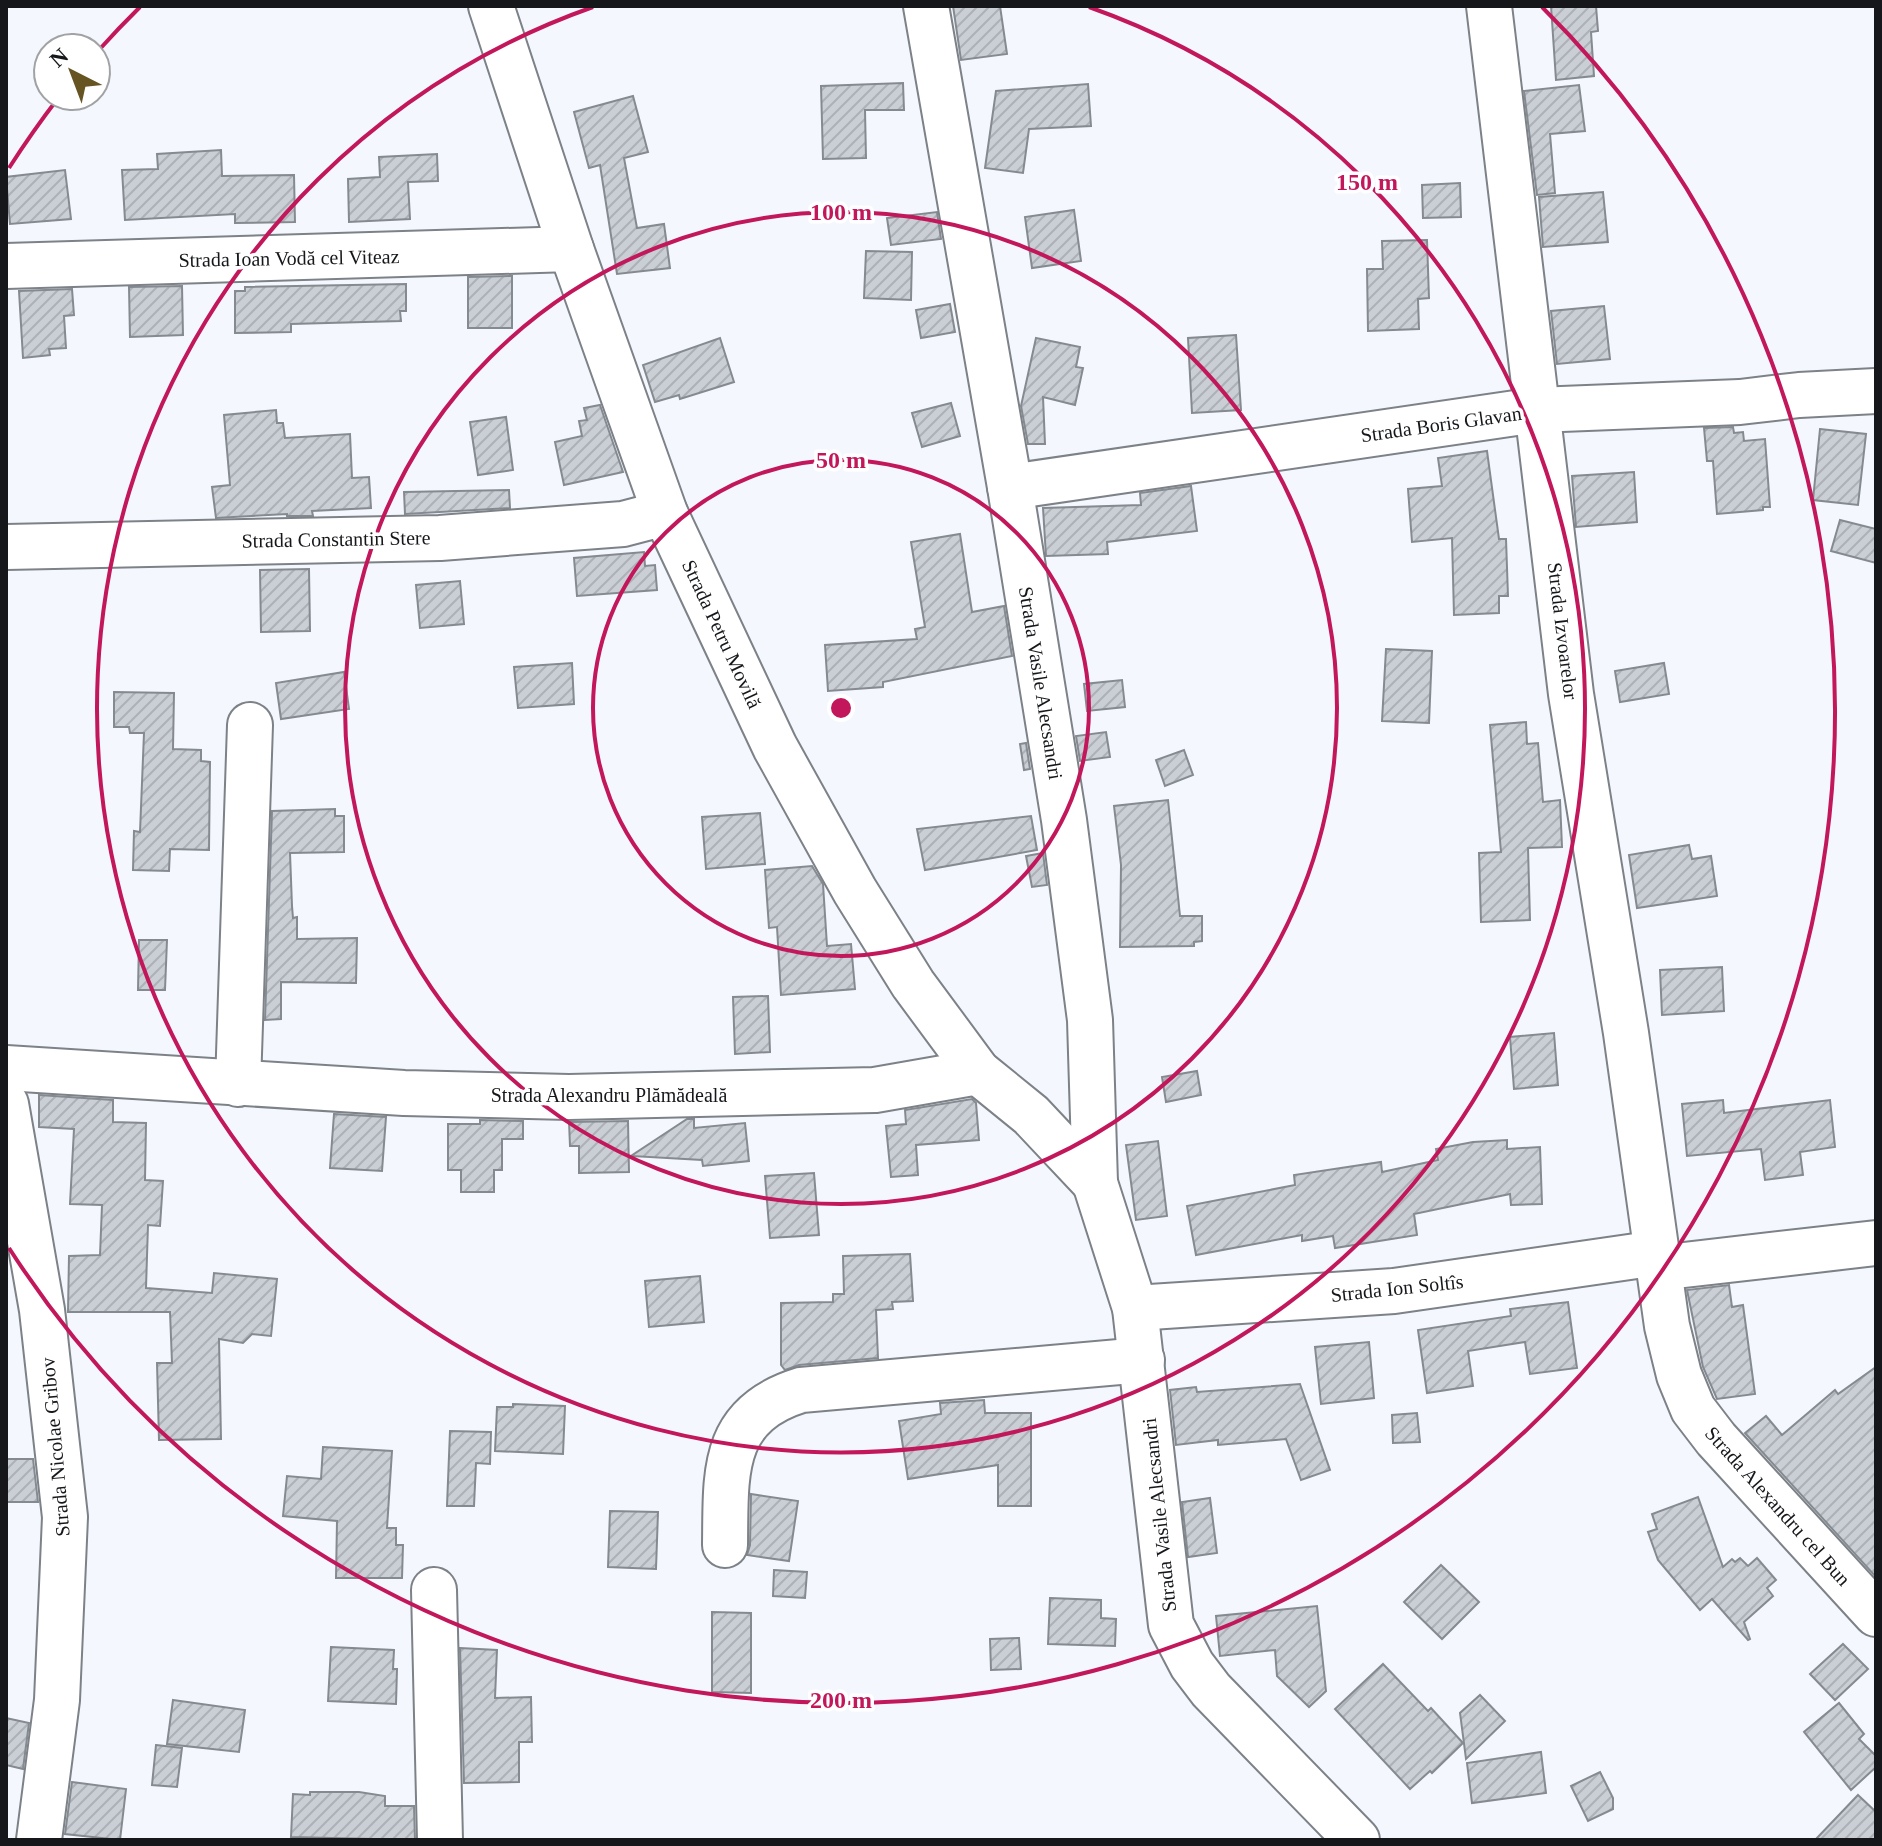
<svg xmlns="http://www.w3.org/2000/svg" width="1882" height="1846" font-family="Georgia,serif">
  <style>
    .building { fill: url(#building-hatch); stroke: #858a90; stroke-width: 2 }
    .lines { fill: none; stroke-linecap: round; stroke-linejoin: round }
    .minor-casing { stroke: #7d8288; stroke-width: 48 }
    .minor { stroke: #fff; stroke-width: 44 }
    .ring { fill: none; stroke: #c2185b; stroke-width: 4 }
    .labels { text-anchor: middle; stroke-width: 7; stroke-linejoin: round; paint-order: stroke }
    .street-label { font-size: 20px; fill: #15171a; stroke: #fff }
    .centre { fill: #c2185b; stroke: #fff; stroke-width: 4 }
    .ring-label { font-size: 24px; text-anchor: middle; font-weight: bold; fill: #c2185b; stroke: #fff; stroke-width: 7; stroke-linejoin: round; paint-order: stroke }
  </style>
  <defs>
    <pattern id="building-hatch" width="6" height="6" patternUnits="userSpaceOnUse" patternTransform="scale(2)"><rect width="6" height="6" fill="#cacfd6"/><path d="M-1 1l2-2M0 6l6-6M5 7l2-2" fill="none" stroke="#adb1b7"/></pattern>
  </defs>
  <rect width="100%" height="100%" fill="#f4f8fe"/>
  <g class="building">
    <path d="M953,6H1000L1007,54L961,60Z"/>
    <path d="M1551,6H1596L1598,31L1591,32L1594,76L1556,80Z"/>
    <path d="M903,83L904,110H865L866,158L823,159L821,86Z"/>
    <path d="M1088,84L1091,126L1029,129L1023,173L985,168L996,91Z"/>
    <path d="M1579,85L1585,131L1550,134L1555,193L1537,195L1524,91Z"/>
    <path d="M633,96L648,152L624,158L637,228L664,224L670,268L617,274L600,165L589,168L574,112Z"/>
    <path d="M221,150L222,176L294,175L295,222L235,223V214L125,220L122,170L158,169L157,154Z"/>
    <path d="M437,154L438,181L408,182L410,219L349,222L348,179L380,177L379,157Z"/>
    <path d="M65,170L71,219L10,224L6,177Z"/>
    <path d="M1460,183L1461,217L1423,218L1422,185Z"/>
    <path d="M1603,192L1608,242L1543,247L1539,197Z"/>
    <path d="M1074,210L1081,261L1032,268L1025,217Z"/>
    <path d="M937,212L941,239L891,245L887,218Z"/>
    <path d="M1427,240L1429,298L1418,299L1419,329L1368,331L1367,269H1383L1382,241Z"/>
    <path d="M866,251L912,252L911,300L864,298Z"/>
    <path d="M512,276V328H468V277Z"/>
    <path d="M406,284V311H400L401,321L291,324V332L235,333V291H245V287Z"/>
    <path d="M182,286L183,335L130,337L129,287Z"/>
    <path d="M72,289L74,315L64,316L66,348L49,349L50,355L23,358L19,291Z"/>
    <path d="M950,304L955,332L921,338L916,310Z"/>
    <path d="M1604,306L1610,359L1557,364L1551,311Z"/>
    <path d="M1236,335L1241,410L1192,413L1188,338Z"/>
    <path d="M720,338L734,382L680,399L679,395L655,402L643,365Z"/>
    <path d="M1036,338L1080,347L1076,367L1083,368L1075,405L1043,397L1045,444H1028L1021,406Z"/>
    <path d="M951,403L960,436L922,447L912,413Z"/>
    <path d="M600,405L623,472L564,485L555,442L582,436L579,421L587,420L584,408Z"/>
    <path d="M276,410L277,423H283L285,438L350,434L352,478L369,477L371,508L312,511L313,516H287V514L216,518L212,487L230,485L224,415Z"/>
    <path d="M506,417L513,470L478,475L470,422Z"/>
    <path d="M1733,427L1734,433L1743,432L1744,441L1765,439L1770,507H1763V510L1717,514L1713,461H1707L1704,428Z"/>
    <path d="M1820,429L1866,434L1858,505L1813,500Z"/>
    <path d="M1487,451L1499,539H1506L1508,596H1499V613L1454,615L1452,538L1412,542L1408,489L1442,486L1438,458Z"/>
    <path d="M1634,472L1637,522L1576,527L1572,476Z"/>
    <path d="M1191,486L1197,531L1107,542L1108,554L1046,556L1043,508L1141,505L1140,493Z"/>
    <path d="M509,490L510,508L405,514L404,492Z"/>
    <path d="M1840,520L1876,529V563L1831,551Z"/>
    <path d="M960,534L972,612L1004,606L1012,656L883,682V687L828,691L825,645L917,639L915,629L925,627L911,542Z"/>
    <path d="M644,552L645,566L655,565L657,590L577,596L574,558Z"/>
    <path d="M309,569L310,631L261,632L260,570Z"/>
    <path d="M460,581L464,624L420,628L416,585Z"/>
    <path d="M1386,649L1432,651L1429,723L1382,721Z"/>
    <path d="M572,663L574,704L518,708L514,667Z"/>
    <path d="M1664,663L1669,694L1620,702L1615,671Z"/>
    <path d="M344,672L349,709L281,719L276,683Z"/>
    <path d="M1122,680L1125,707L1087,711L1084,684Z"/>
    <path d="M114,692L174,693L173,749L201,750V761L210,762L209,850L170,849L169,871L133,870L134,831L140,832L144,733H130L129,727H114Z"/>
    <path d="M1526,722L1527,744L1538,743L1543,802L1560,800L1562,847L1528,848L1530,920L1481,922L1479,853L1501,852L1490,725Z"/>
    <path d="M1106,732L1110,757L1080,761L1076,736Z"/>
    <path d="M1026,743L1030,769L1024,770L1020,744Z"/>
    <path d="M1184,750L1193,775L1165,786L1156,760Z"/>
    <path d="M1168,800L1180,916H1202V941L1194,942V946L1120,947L1121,865L1114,806Z"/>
    <path d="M335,809V816H344V852L290,853L292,906L293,918L297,917V939L357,938L356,983L281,982V1019L265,1020L272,811Z"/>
    <path d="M760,813L765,864L706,869L702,817Z"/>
    <path d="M1031,816L1037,850L925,870L917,829Z"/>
    <path d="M1689,845L1692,859L1711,856L1717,896L1637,908L1629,855Z"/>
    <path d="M1043,853L1047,885L1032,887L1026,856Z"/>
    <path d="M812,866L823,884L827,946L851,944L855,989L781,995L777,927L769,928L765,870Z"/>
    <path d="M139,940H167L165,990H138Z"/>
    <path d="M1722,967L1724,1011L1662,1015L1660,970Z"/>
    <path d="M768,996L770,1052L735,1054L733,997Z"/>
    <path d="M1554,1033L1558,1085L1514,1089L1510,1037Z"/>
    <path d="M1197,1071L1201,1095L1166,1102L1162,1077Z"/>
    <path d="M39,1095L113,1100V1122L146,1123L145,1180L163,1181L160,1226L148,1225L146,1288L212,1293L214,1273L277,1279L271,1336L252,1334L243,1343L219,1339L221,1439L159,1440L157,1363H172L170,1312H68L69,1256L100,1255L102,1205L70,1204L74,1129L39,1127Z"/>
    <path d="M972,1099L976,1103L979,1140L916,1145L918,1175L891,1177L886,1126L906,1124L905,1110Z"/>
    <path d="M1723,1100L1724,1113L1830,1100L1835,1147L1800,1152L1803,1175L1765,1180L1761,1149L1687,1156L1682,1104Z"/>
    <path d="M334,1114L386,1117L382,1171L330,1168Z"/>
    <path d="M687,1119H694V1128L745,1123L749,1161L703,1166L702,1160L631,1156Z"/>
    <path d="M480,1120L523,1121V1139H502V1170H494V1192H461V1170H448V1124H480Z"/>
    <path d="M628,1121L629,1172L579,1173V1146H570L569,1122Z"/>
    <path d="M1507,1140V1149L1540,1147L1542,1204L1511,1205L1510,1194L1414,1214L1417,1235L1335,1248L1333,1236L1302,1241V1235L1196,1255L1187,1206L1295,1185L1294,1175L1381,1162L1382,1172L1438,1160L1436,1149L1473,1142Z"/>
    <path d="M1158,1141L1167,1216L1136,1220L1126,1145Z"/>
    <path d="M814,1173L819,1235L770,1238L765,1176Z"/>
    <path d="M910,1254L913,1301L892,1302L893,1309L876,1310L878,1358L799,1365L785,1370L781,1365V1303L833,1302V1294H844L843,1256Z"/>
    <path d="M700,1276L704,1322L649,1327L645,1281Z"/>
    <path d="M1729,1285L1732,1307L1743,1305L1755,1394L1717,1399L1703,1367L1687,1290Z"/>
    <path d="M1568,1302L1577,1368L1530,1374L1525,1342L1468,1351L1473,1386L1427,1393L1418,1330L1511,1316L1510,1309Z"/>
    <path d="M1369,1342L1374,1398L1321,1404L1315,1347Z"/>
    <path d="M1876,1367V1577L1745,1433L1766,1416L1782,1435L1835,1390L1838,1394Z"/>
    <path d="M1300,1384L1330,1470L1301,1480L1286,1439L1218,1445V1440L1176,1445L1170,1390L1196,1387L1197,1392Z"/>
    <path d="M984,1400L985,1413H1031V1506H998V1465L908,1479L899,1421L941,1414L940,1403Z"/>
    <path d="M513,1404L565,1406L563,1454L495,1451L497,1407H513Z"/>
    <path d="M1417,1413L1420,1442L1393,1443L1392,1415Z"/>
    <path d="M450,1431L491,1432L490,1464L476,1463L474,1506H447Z"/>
    <path d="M323,1447L392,1451L387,1528H396V1545H403L402,1578H336L337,1521L283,1516L287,1476L321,1479Z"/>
    <path d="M6,1459H33L38,1502H6Z"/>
    <path d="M751,1494L798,1501L789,1561L747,1555L750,1545Z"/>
    <path d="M1698,1497L1723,1567L1732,1559L1735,1562L1740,1558L1748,1566L1757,1558L1776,1580L1767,1588L1773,1596L1744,1622L1750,1639L1748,1640L1712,1599L1700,1610L1658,1560L1648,1532L1657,1529L1652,1514Z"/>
    <path d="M1210,1498L1217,1553L1188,1557L1182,1502Z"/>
    <path d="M610,1511L658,1512L656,1569L608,1567Z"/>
    <path d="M1441,1565L1479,1602L1442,1639L1404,1602Z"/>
    <path d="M774,1570L807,1572L805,1598L773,1596Z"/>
    <path d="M1050,1598L1101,1600V1618L1116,1619L1115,1646L1048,1644Z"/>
    <path d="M1317,1606L1326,1691L1309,1707L1277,1676L1275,1650L1220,1656L1216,1616Z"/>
    <path d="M712,1612L751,1613V1693L712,1692Z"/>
    <path d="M1019,1638L1021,1669L991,1670L990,1639Z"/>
    <path d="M1843,1644L1868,1669L1835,1700L1810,1674Z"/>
    <path d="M331,1647L394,1650L393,1669H397L396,1704L328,1701Z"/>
    <path d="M460,1648L497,1650L495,1698L531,1697L532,1742H519V1782L464,1783Z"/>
    <path d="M1383,1664L1428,1711L1431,1708L1463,1743L1432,1773L1430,1771L1410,1789L1335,1709Z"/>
    <path d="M1480,1695L1505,1721L1466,1759L1460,1713Z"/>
    <path d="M173,1700L245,1710L239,1752L167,1744Z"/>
    <path d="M1839,1703L1864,1734L1859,1739L1876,1756V1767L1851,1790L1804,1732Z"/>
    <path d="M6,1718L29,1723L23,1769L6,1765Z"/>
    <path d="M156,1745L182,1748L177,1787L152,1785Z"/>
    <path d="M1541,1752L1546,1793L1472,1803L1467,1763Z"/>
    <path d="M1600,1772L1613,1798V1809L1588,1821L1571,1786Z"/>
    <path d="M72,1782L126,1789L120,1840L65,1834Z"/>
    <path d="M310,1792H359L385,1796V1806H414L415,1840L291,1837L293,1794L310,1795Z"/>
    <path d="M1858,1795L1876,1812V1840H1815Z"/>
  </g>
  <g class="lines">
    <g class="minor-casing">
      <g id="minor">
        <path d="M491,6L571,249L665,513L775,747L855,891L913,984L978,1072L1031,1115L1095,1183"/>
        <path d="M926,6L1010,487L1064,820L1090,1020L1095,1183L1135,1308L1171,1625L1192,1665L1211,1690L1357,1840"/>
        <path d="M1489,6L1571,694L1626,1033L1667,1326L1679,1375L1693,1409L1716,1439L1876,1614"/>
        <path d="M6,266L571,249"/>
        <path d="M1010,487L1536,410L1740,402L1799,395L1876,391"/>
        <path d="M6,547L440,538L623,524L665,513"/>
        <path d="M6,1068L404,1093L569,1097L875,1090L978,1072"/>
        <path d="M238,1084L250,725"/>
        <path d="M6,1104L42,1310L65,1517L57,1700L39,1840"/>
        <path d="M1658,1268L1876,1243"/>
        <path d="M1135,1308L1394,1291L1657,1253"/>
        <path d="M725,1545C726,1473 720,1415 801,1390L1142,1360"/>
        <path d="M434,1590L440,1840"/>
      </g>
    </g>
    <use href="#minor" class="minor"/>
  </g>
  <g class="ring">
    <circle cx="841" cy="708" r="248"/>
    <circle cx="841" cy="708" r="496"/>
    <path d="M1089 7A744 744 0 1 1 593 7"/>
    <path d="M9 168A992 992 0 0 1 59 97M98 51A992 992 0 0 1 140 7M1542 7A992 992 0 1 1 9 1248"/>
  </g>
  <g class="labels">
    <g class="street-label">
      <text transform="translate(289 258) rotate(-1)" y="7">Strada Ioan Vodă cel Viteaz</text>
      <text transform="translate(1441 424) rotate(-8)" y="7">Strada Boris Glavan</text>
      <text transform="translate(336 539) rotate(-1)" y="7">Strada Constantin Stere</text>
      <text transform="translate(1563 631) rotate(83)" y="7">Strada Izvoarelor</text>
      <text transform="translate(722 634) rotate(65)" y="7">Strada Petru Movilă</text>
      <text transform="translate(1041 683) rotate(81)" y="7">Strada Vasile Alecsandri</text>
      <text x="609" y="1102">Strada Alexandru Plămădeală</text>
      <text transform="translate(1397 1288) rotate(-6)" y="7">Strada Ion Soltîs</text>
      <text transform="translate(55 1447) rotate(-95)" y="7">Strada Nicolae Gribov</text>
      <text transform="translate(1778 1506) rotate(48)" y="7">Strada Alexandru cel Bun</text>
      <text transform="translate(1159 1515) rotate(-96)" y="7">Strada Vasile Alecsandri</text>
    </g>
  </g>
  <circle cx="841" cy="708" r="12" class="centre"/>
  <g class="ring-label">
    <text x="1367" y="190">150 m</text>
    <text x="841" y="220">100 m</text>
    <text x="841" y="468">50 m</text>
    <text x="841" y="1708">200 m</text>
  </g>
  <rect width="1882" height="1846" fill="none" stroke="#15171a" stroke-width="16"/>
  <g transform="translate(72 72) rotate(318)"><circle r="38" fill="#ffffff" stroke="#a1a2a3" stroke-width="2"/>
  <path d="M0-6L14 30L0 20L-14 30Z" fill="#665523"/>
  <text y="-12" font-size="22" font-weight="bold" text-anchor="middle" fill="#15171a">N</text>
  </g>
</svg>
